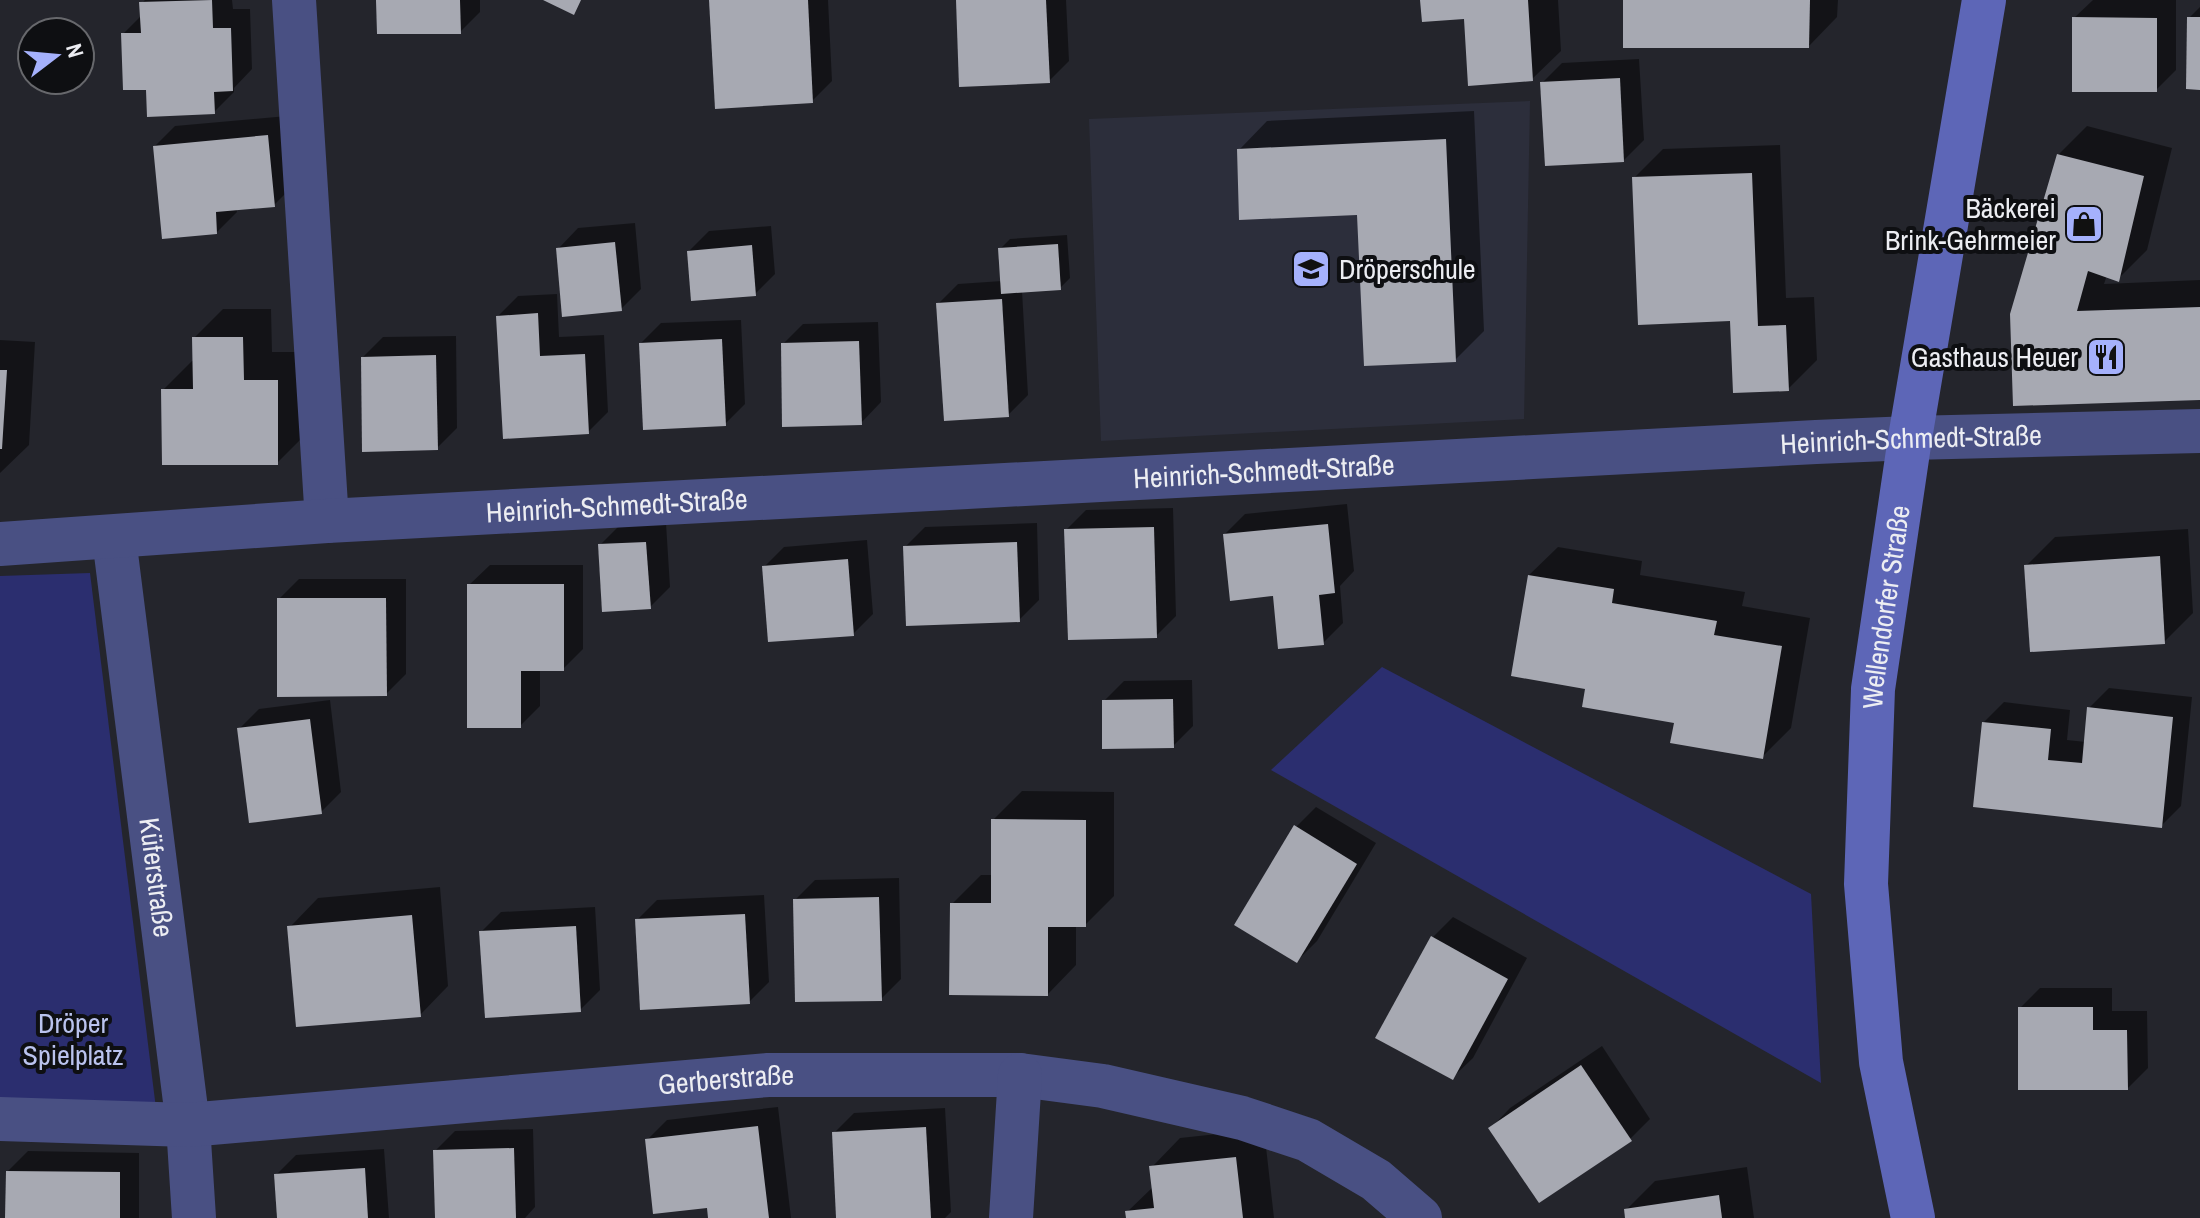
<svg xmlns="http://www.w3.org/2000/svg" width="2200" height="1218" font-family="'Archivo Narrow',sans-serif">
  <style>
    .built { fill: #2c2e3b }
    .green { fill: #2b2e6f }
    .shadow { fill: #0007 }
    .building { fill: #a7a9b2 }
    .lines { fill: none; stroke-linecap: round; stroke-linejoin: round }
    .street { stroke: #495083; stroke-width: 44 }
    .secondary { stroke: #5d66b7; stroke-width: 44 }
    .labels { text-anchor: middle; stroke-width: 8; stroke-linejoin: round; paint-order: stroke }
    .poi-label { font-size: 28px; fill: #ecedf2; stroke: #0e0f12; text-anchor: end }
    .street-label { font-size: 28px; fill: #ecedf2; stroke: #0e0f12 }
    .park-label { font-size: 28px; fill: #bac3ee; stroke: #0e0f12 }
  </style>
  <rect width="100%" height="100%" fill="#24252c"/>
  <path class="built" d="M1530,101L1524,419L1101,441L1089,119Z"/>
  <g class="green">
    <path d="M90,573L158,1125L0,1107V576Z"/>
    <path d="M1382,667L1811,894L1821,1083L1271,770Z"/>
  </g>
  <g class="shadow">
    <path d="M145,0H232L233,9H250L252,69L234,88V92L214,112L148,88L123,34L142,15V3Z"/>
    <path d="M378,0H480V12L460,32Z"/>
    <path d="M711,0H828L832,81L812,101Z"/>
    <path d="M958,0H1066L1069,61L1049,81Z"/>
    <path d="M1422,0H1558L1561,51L1532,79L1466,17Z"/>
    <path d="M1625,0H1838L1837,17L1809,46Z"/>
    <path d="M2093,0H2176V70L2156,90L2074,18Z"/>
    <path d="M2200,7V88L2189,18Z"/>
    <path d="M1639,59L1644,140L1624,160L1542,83L1562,63Z"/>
    <path d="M1474,111L1484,331L1455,360L1359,213L1239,150L1267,121Z"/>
    <path d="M287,116L294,185L274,205L236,208L237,212L217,232L155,146L175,126Z"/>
    <path d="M2087,126L2172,148L2147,250L2118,279L2107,275L2104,284L2200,280V398L2015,404L2058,155Z"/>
    <path d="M1780,145L1786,298L1814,297L1817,360L1788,389L1732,319L1634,178L1663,149Z"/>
    <path d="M635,223L641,289L621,309L558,249L578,228Z"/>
    <path d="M771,226L775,274L755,294L689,251L709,231Z"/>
    <path d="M1067,235L1070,278L1060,288L1022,291L1028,395L1008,415L938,304L958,284L1002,281L1000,249L1010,239Z"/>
    <path d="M557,294L559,337L604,335L608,412L588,432L498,316L518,296Z"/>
    <path d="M223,309H271L272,352H306V434L277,463L163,390L192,361H194V338Z"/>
    <path d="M741,320L745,404L725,424L641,343L661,323Z"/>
    <path d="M878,322L881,402L861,423L783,344L803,324Z"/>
    <path d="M456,336L457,428L437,448L363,357L383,337Z"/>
    <path d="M0,340L35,342L29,445L0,473Z"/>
    <path d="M1347,504L1354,571L1340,586L1343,623L1323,643L1275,594L1225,534L1245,514Z"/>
    <path d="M1173,508L1176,616L1156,636L1066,530L1086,510Z"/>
    <path d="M666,523L670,587L650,607L600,545L620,525Z"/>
    <path d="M1037,523L1039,600L1019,620L905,547L925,527Z"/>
    <path d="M2188,529L2193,613L2164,642L2026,566L2055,537Z"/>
    <path d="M867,540L873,614L853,634L764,567L784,547Z"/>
    <path d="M1558,547L1642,561L1640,575L1745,592L1742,606L1810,618L1791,728L1762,757L1587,687L1529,575Z"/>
    <path d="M490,565H583V649L563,669H540V706L520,726L469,585Z"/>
    <path d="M299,579H406V674L386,694L279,599Z"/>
    <path d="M1192,680L1193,726L1173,746L1104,701L1124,681Z"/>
    <path d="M2109,688L2192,697L2181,806L2161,826L1984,722L2004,702L2070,710L2067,740L2086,742L2089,708Z"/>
    <path d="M330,700L341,792L321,812L239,729L259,709Z"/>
    <path d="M1022,791L1114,792V896L1085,925H1076V965L1048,994L952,904L981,875H993V820Z"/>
    <path d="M1316,807L1376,843L1317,941L1297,961L1296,827Z"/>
    <path d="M899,878L901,979L881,999L795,900L815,880Z"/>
    <path d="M440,887L448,986L420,1015L290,927L318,898Z"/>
    <path d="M764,895L769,982L749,1002L637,920L657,900Z"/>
    <path d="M595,907L600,990L580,1010L481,932L501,912Z"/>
    <path d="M1453,917L1527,958L1473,1058L1453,1077L1433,937Z"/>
    <path d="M2040,988H2112V1011H2147L2148,1068L2128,1088L2020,1008Z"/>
    <path d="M1602,1046L1650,1119L1630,1139L1491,1128L1510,1108Z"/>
    <path d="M778,1107L791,1218H710L708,1206L647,1140L667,1120Z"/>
    <path d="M945,1108L951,1212L945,1218H838L834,1133L854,1113Z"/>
    <path d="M533,1129L535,1207L525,1218H437L435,1151L455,1131Z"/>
    <path d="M1264,1129L1274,1218H1128L1127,1212L1154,1186L1152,1167L1180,1138Z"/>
    <path d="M384,1149L389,1218H279L276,1175L296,1155Z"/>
    <path d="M28,1151L139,1153V1218H7L8,1171Z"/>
    <path d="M1747,1167L1754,1218H1627L1626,1210L1655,1181Z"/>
  </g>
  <g class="building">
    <path d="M212,0L213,28H231L233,91L214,92L215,114L147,117L146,90H123L121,33H141L139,2Z"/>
    <path d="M376,0H460L461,34H377Z"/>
    <path d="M543,0H581L574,15Z"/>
    <path d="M709,0H808L813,103L715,109Z"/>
    <path d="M956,0H1046L1050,83L959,87Z"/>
    <path d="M1420,0H1528L1533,81L1468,86L1464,19L1422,22Z"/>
    <path d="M1623,0H1810L1809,48H1623Z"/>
    <path d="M2072,17L2157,18V92H2072Z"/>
    <path d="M2187,17H2200V90L2186,89Z"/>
    <path d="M1620,78L1624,162L1545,166L1540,82Z"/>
    <path d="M268,135L275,207L216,212L217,234L162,239L153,146Z"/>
    <path d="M1446,139L1456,362L1364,366L1357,215L1239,220L1237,149Z"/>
    <path d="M2057,154L2144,176L2119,282L2088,271L2077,311L2200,307V400L2013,406L2010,314Z"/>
    <path d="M1752,173L1758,326L1786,325L1789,391L1733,393L1730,321L1638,325L1632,177Z"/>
    <path d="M615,242L622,311L562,317L556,248Z"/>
    <path d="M1058,244L1061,290L1001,294L998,248Z"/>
    <path d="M752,245L756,296L691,301L687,251Z"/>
    <path d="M1002,299L1009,417L944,421L936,303Z"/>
    <path d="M538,313L540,356L585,354L589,434L503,439L496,316Z"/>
    <path d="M192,337H243L244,380H278V465H162L161,389H193Z"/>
    <path d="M722,339L726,426L643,430L639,343Z"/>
    <path d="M859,341L862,425L782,427L781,343Z"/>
    <path d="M436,355L438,450L362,452L361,357Z"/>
    <path d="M0,370H7L2,449H0Z"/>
    <path d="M1328,524L1335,593L1319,595L1324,645L1278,649L1273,596L1230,601L1223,534Z"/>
    <path d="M1154,527L1157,638L1068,640L1064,529Z"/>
    <path d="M646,542L651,609L602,612L598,544Z"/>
    <path d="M1017,542L1020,622L906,626L903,546Z"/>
    <path d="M2160,556L2165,644L2030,652L2024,565Z"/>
    <path d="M848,559L854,636L768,642L762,566Z"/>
    <path d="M1528,575L1614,589L1612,603L1717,621L1714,635L1782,646L1763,759L1670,743L1674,723L1582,707L1585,689L1511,676Z"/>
    <path d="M467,584H564V671H521V728H467Z"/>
    <path d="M277,598H386L387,696L277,697Z"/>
    <path d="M1173,699L1174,748L1102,749V700Z"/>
    <path d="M2087,707L2173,717L2162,828L1973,807L1982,722L2051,729L2048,760L2082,763Z"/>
    <path d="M310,719L322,814L249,823L237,728Z"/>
    <path d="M991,819L1086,820V927H1048V996L949,995L950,903H991Z"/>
    <path d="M1294,825L1357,864L1297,963L1234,925Z"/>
    <path d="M879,897L882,1001L795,1002L793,899Z"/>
    <path d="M745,914L750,1004L640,1010L635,919Z"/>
    <path d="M412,915L421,1017L296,1027L287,926Z"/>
    <path d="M576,926L581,1012L485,1018L479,931Z"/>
    <path d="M1431,936L1508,979L1453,1080L1375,1038Z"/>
    <path d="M2018,1007H2093V1030H2127L2128,1090H2018Z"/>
    <path d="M1581,1065L1632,1141L1539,1203L1488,1128Z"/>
    <path d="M758,1126L769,1218H708L707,1208L653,1214L645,1139Z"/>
    <path d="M926,1127L931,1218H836L832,1132Z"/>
    <path d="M514,1148L516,1218H435L433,1150Z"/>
    <path d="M1236,1157L1243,1218H1126L1125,1211L1154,1208L1149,1166Z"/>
    <path d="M365,1168L368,1218H277L274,1174Z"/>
    <path d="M6,1171L120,1172V1218H5Z"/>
    <path d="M1719,1195L1722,1218H1625L1624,1209Z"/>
  </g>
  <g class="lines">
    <g class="street">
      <path d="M294,0L327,521"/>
      <path id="s1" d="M114,538L188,1125L194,1218"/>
      <path id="s2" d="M0,544L327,521L1816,442L1910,438L2200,431"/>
      <path id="s3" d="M0,1119L188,1125L768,1075H1020L1103,1086L1242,1118L1308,1140L1376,1180L1420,1218"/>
      <path d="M1011,1218L1020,1075"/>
    </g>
    <path class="secondary" id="s4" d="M1913,1218L1881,1062L1866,884L1873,689L1910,438L1984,0"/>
  </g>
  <defs>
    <g id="shop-square" transform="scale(2)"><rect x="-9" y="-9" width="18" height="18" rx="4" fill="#a5b1fc" stroke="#0e0f12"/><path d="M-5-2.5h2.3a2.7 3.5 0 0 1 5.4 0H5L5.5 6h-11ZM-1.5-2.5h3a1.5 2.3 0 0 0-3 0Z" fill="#111"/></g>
    <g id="school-square" transform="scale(2)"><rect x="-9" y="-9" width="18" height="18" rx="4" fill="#a5b1fc" stroke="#0e0f12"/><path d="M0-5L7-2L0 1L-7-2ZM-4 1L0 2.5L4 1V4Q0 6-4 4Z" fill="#111"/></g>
    <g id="restaurant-square" transform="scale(2)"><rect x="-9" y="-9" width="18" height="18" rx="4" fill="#a5b1fc" stroke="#0e0f12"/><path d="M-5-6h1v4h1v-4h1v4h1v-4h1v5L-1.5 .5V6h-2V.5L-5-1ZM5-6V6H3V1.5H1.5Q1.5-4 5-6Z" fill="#111"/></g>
  </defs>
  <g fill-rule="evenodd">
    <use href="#shop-square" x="2084" y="224"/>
    <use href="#school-square" x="1311" y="269"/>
    <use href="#restaurant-square" x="2106" y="357"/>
  </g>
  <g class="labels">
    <g class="poi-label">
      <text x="2056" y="218">Bäckerei<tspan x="2056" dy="32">Brink-Gehrmeier</tspan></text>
      <text x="1339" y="279" text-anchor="start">Dröperschule</text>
      <text x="2078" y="367">Gasthaus Heuer</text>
    </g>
    <g class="street-label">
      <text dy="10" stroke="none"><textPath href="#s2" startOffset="1914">Heinrich-Schmedt-Straße</textPath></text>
      <text dy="10" stroke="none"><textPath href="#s2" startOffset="1266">Heinrich-Schmedt-Straße</textPath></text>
      <text dy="10" stroke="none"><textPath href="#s2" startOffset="618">Heinrich-Schmedt-Straße</textPath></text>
      <text dy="10" stroke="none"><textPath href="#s4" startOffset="616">Wellendorfer Straße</textPath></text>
      <text dy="10" stroke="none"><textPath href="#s1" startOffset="342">Küferstraße</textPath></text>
      <text dy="10" stroke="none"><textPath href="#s3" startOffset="728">Gerberstraße</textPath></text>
    </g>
    <g class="park-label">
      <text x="73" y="1033">Dröper<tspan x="73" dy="32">Spielplatz</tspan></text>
    </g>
  </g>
  <g transform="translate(56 56) rotate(74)"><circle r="38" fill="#0e0f12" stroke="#67686c" stroke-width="2"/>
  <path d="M0-6L14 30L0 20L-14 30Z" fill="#a5b1fc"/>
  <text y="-12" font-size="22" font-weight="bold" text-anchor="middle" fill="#ecedf2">N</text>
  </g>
</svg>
